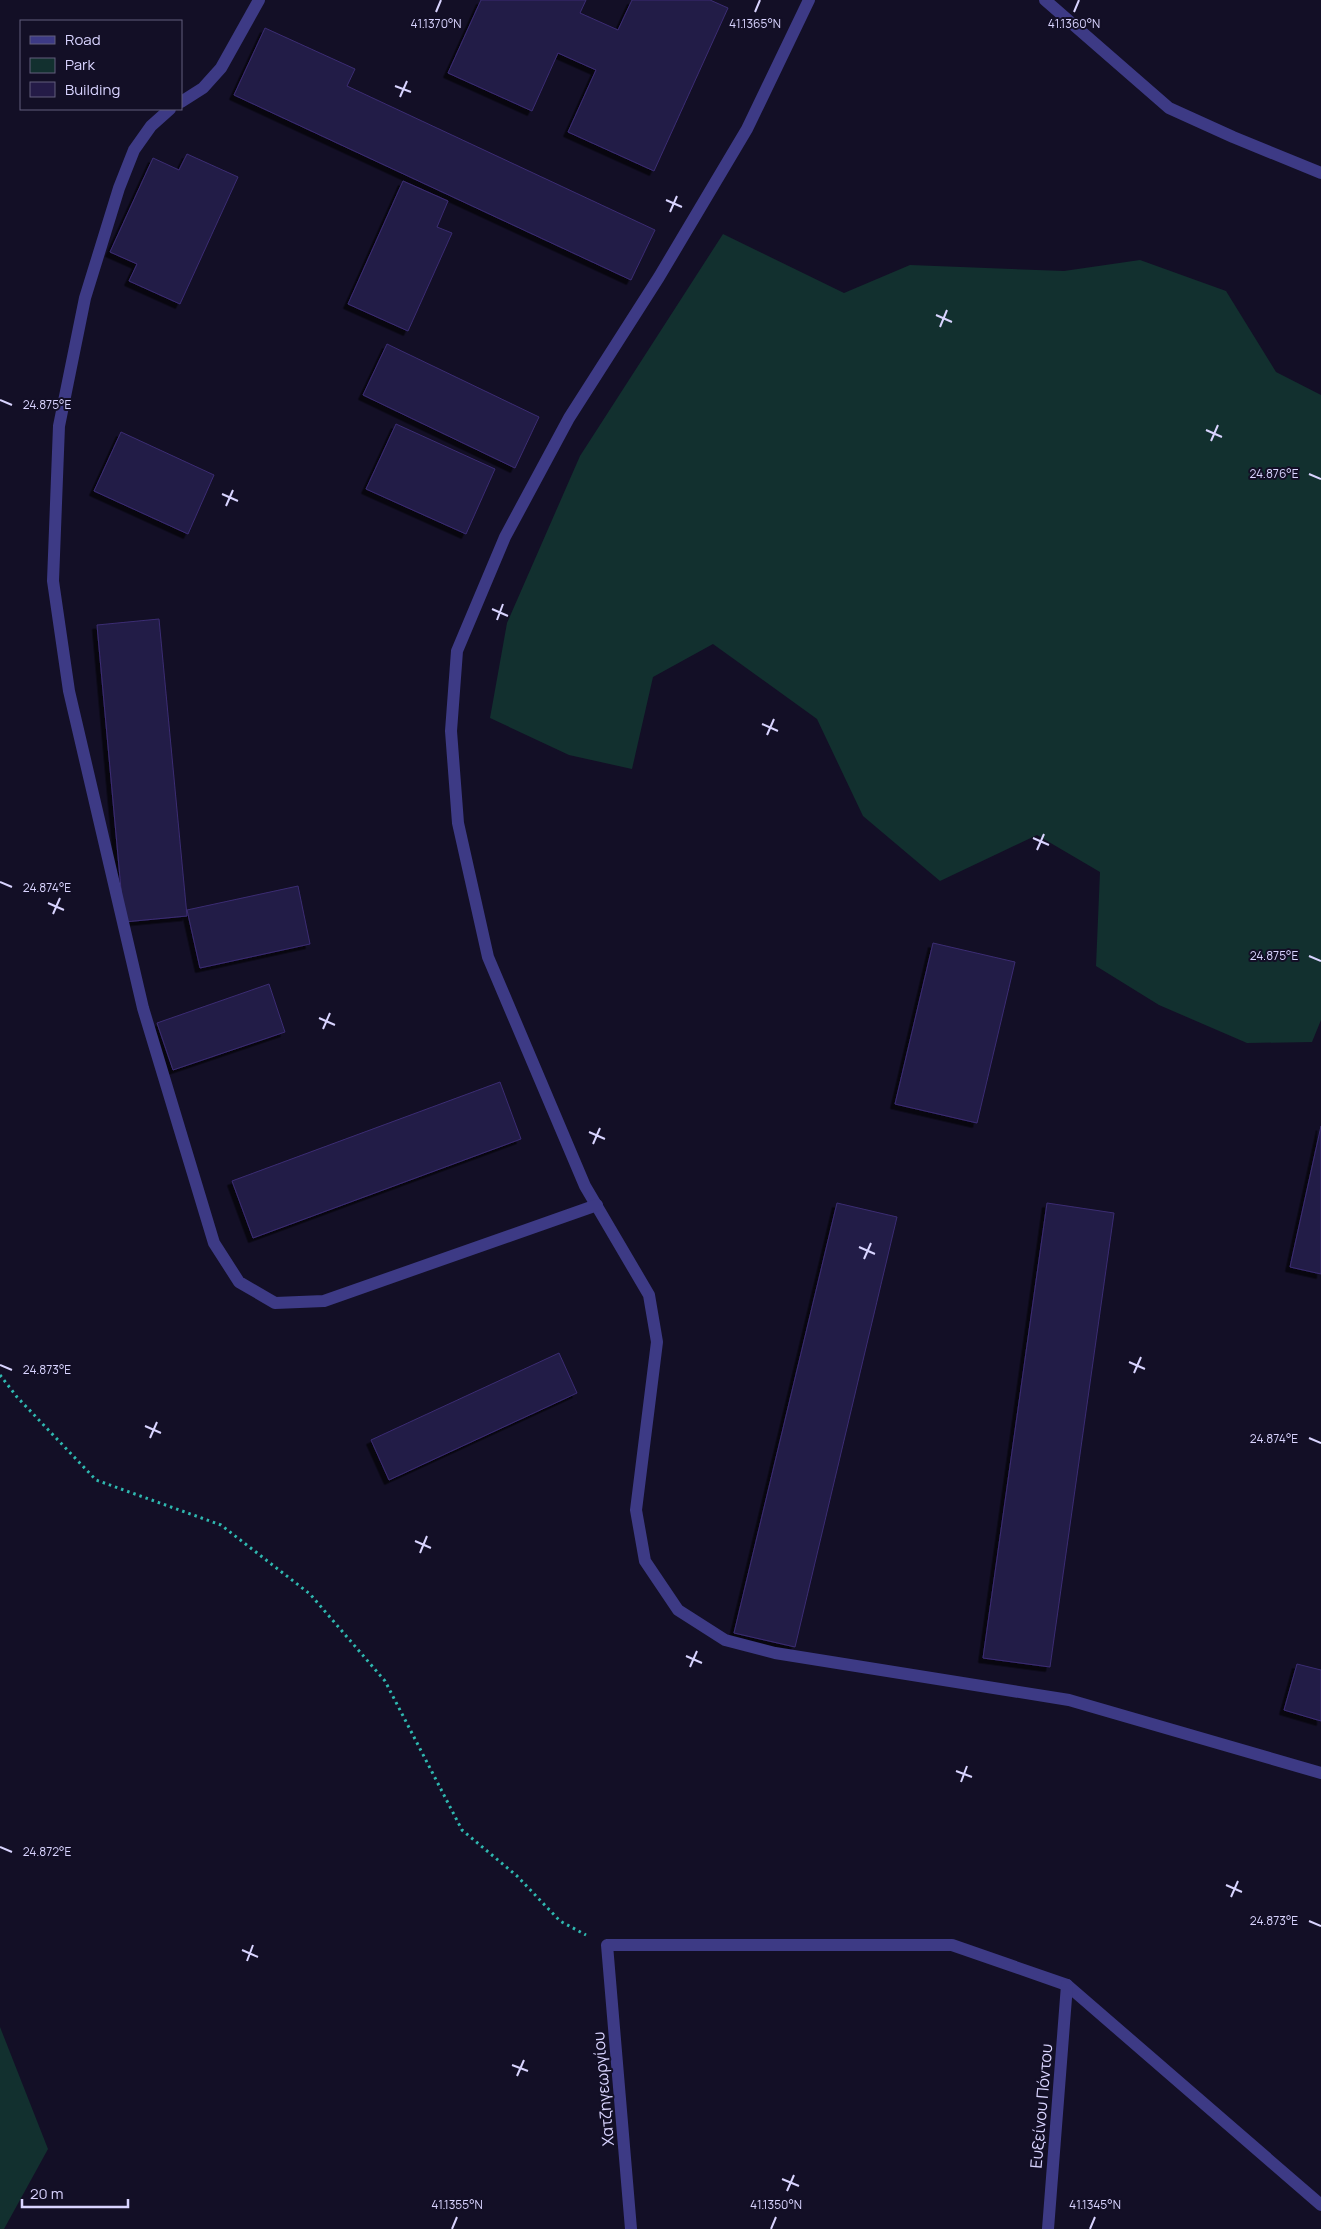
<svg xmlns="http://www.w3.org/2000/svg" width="1321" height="2229" font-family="Manrope,sans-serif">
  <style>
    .green { fill: #12302f }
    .building { fill: #241b47; stroke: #3b2d73; filter: url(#shadow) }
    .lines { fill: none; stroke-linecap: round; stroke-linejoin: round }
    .path { stroke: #2fb8b0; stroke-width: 3; stroke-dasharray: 2.5 4; stroke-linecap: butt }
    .minor { stroke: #3d3a85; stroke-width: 12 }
    .ticks { fill: none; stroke: #d9d4ff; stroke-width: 2 }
    .labels { text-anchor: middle; stroke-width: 4; stroke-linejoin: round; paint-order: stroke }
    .street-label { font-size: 16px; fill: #d9d4ff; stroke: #130f26 }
    .ticks-label { font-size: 12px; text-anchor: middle; fill: #d9d4ff; stroke: #130f26; stroke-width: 4; stroke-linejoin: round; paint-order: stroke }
  </style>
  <defs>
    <filter id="shadow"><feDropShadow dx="-4.5" dy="4.5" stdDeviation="0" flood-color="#0009"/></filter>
  </defs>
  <rect width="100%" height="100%" fill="#130f26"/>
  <g class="green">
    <path d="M723,234L844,293L910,265L1064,271L1140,260L1226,291L1276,372L1321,395V1020L1312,1042L1247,1043L1159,1005L1096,966L1100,872L1037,835L940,881L863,816L817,719L713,644L653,677L632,769L569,755L490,718L507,623L580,456Z"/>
    <path d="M0,2027L48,2149L4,2229H0Z"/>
  </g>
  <g class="building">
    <path d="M481,0H586L580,13L618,30L632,0H710L728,8L654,171L568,132L596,70L558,53L532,111L448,73Z"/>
    <path d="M265,28L355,69L347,86L655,230L631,280L234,95Z"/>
    <path d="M187,154L238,177L180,304L129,281L137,264L110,252L153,158L179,170Z"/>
    <path d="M403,181L448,201L437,227L452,233L408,331L348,304Z"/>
    <path d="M387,344L539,417L515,468L363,395Z"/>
    <path d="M396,424L495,469L466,534L366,489Z"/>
    <path d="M121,432L214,475L188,534L94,491Z"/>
    <path d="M159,619L187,916L124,922L97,625Z"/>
    <path d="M298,886L310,944L200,968L187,910Z"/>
    <path d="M933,943L1015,962L977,1123L895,1104Z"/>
    <path d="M269,984L285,1032L173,1070L157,1023Z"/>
    <path d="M500,1082L521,1139L253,1238L232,1181Z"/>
    <path d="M1321,1126V1274L1290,1267Z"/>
    <path d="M837,1203L897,1217L795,1647L734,1633Z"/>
    <path d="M1047,1203L1114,1213L1050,1667L983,1658Z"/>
    <path d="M559,1353L577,1393L389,1480L371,1440Z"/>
    <path d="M1297,1664L1321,1670V1721L1284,1710Z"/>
  </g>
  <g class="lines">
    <path class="path" d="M0,1375L17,1397L96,1480L221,1525L310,1594L385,1681L462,1830L517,1876L560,1921L586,1935"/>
    <g class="minor">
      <path d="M809,0L747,129L659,277L569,418L505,537L457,651L451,731L458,823L488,957L585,1186L649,1295L657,1342L636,1510L645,1561L678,1610L725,1640L775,1653L1069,1700L1321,1773"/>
      <path d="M1045,0L1169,108L1233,137L1321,173"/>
      <path d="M181,102L203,88L221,68L259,0"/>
      <path d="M170,109L151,126L134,150L119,188L85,298L59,426L53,581L69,691L143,1008L214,1243L239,1282L275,1303L324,1301L597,1205"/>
      <path d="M631,2229L607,1945H952L1067,1985L1321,2205"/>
      <path d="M1048,2229L1067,1985"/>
    </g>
  </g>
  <path class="ticks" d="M436,12L441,0M755,12L760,0M1074,12L1079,0M395,86L411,92M400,97L407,81M666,200L682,207M670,212L677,196M936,315L952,322M940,327L947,310M0,400L12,405M1206,430L1222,437M1211,441L1218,425M1309,474L1321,479M222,494L238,501M226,506L233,490M492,609L508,616M497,620L503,604M762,724L778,731M767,735L774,719M1033,838L1049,845M1037,850L1044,834M0,882L12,887M48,903L64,910M53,914L60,898M1309,956L1321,961M319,1018L335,1025M323,1029L330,1013M589,1132L605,1139M593,1144L600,1128M859,1247L875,1254M864,1259L871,1243M1129,1362L1145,1369M0,1365L12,1370M1134,1373L1141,1357M145,1426L161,1433M150,1438L157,1422M1309,1438L1321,1443M415,1541L431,1548M420,1553L427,1536M686,1656L702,1663M690,1667L697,1651M956,1771L972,1777M961,1782L967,1766M0,1847L12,1852M1226,1885L1242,1892M1231,1897L1238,1881M1309,1921L1321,1926M242,1950L258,1957M247,1961L253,1945M512,2065L528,2071M517,2076L524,2060M782,2179L799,2186M787,2191L794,2175M452,2229L457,2217M771,2229L776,2217M1090,2229L1095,2217"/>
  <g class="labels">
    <g class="street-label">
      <text transform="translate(603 2089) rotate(-95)" y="6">Χατζηγεωργίου</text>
      <text transform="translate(1041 2106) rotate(-85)" y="6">Ευξείνου Πόντου</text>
    </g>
  </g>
  <g class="ticks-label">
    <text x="755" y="28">41.1365°N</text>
    <text x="436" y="28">41.1370°N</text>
    <text x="1074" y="28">41.1360°N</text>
    <text x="47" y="409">24.875°E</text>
    <text x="1274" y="478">24.876°E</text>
    <text x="47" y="892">24.874°E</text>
    <text x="1274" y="960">24.875°E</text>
    <text x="47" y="1374">24.873°E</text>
    <text x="1274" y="1443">24.874°E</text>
    <text x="47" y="1856">24.872°E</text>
    <text x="1274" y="1925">24.873°E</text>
    <text x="457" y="2209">41.1355°N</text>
    <text x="776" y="2209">41.1350°N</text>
    <text x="1095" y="2209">41.1345°N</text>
  </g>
  <rect x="20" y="20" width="162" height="90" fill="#130f26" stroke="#625e7d"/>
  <rect x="30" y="36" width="25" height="8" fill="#3d3a85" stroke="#625e7d"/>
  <text x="65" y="45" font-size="15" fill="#d9d4ff">Road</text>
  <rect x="30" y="58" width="25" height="15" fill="#12302f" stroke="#625e7d"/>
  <text x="65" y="70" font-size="15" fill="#d9d4ff">Park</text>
  <rect x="30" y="82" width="25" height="15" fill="#241b47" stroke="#625e7d"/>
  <text x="65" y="95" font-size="15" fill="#d9d4ff">Building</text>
  <path d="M22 2199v8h106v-8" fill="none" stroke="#d9d4ff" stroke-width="2.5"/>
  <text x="30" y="2199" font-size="15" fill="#d9d4ff" stroke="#130f26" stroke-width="4" paint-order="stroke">20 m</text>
</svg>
